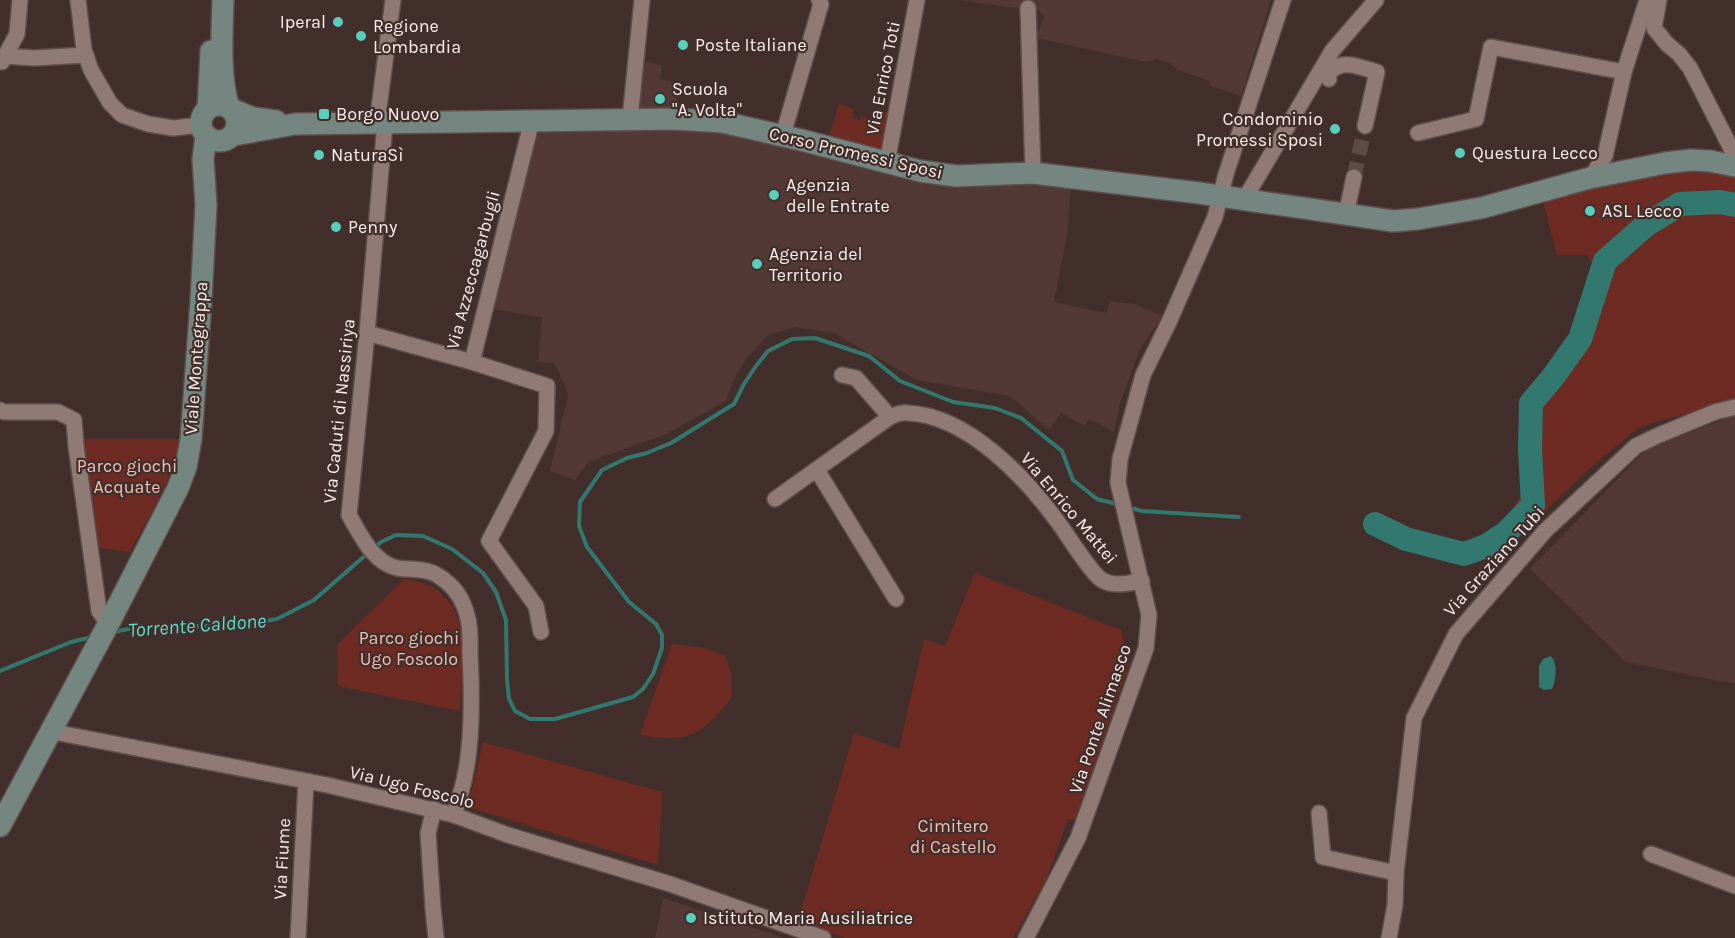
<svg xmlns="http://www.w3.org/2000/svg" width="1735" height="938" font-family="Karla,sans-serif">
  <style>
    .built { fill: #523935 }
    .green { fill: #6e2b24 }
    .water { fill: #33786e }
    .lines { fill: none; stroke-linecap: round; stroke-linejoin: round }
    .stream { stroke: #33786e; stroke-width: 4 }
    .river { stroke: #33786e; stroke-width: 24 }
    .street-tunnel { stroke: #5d4b48; stroke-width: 15; stroke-dasharray: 15 8; stroke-linecap: butt }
    .street-casing { stroke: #5e4e4c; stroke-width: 18 }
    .secondary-casing { stroke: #5e4e4c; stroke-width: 24 }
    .street { stroke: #907a76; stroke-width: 15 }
    .secondary { stroke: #74867f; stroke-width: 21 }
    .poi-dot { fill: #5acebd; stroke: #422f2c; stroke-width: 2 }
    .labels { text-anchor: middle; stroke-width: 4.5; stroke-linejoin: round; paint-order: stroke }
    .poi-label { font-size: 18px; fill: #f9ecea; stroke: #422f2c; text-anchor: start }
    .street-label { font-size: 18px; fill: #f9ecea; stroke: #422f2c }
    .park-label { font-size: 18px; fill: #f0bdb5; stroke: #422f2c }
    .water-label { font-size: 20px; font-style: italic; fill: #58decb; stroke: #422f2c }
  </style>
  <rect width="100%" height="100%" fill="#422f2c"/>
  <g class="built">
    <path d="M960,0H1271L1241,96L1209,85L1210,81L1178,70L1171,64L1158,59L1147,62L1036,38L1044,17L1038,9L1007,7Z"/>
    <path d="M640,61L662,65L660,79L677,83L678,108L634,112Z"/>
    <path d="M539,129H716L928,185L1039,181L1071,187L1067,235L1054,302L1106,313L1110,301L1134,304L1162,316L1140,349L1120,403L1114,432L1089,419L1085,426L1061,413L1049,430L1010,396L917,380L834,333L795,327L768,335L747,357L733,381L726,401L664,435L588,462L575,480L550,471L568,396L565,385L554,363L538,362L542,317L490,309Z"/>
    <path d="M1735,415V684L1626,662L1530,569L1637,459L1650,448Z"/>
    <path d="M663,898L784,938H655Z"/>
  </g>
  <g class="green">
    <path d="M839,104L854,109L852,118L860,120L861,116L878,122L882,111L891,113L882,150L829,137Z"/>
    <path d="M1684,171H1703L1735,177V402L1670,418L1638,428L1587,471L1541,515L1527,520L1514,507L1527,484L1524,413L1529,396L1534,390L1553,377L1580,339L1593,300L1594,267L1586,255H1557L1542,197Z"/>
    <path d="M84,439H180C172,480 149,516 130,552L99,548Z"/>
    <path d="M975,573L1121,630L1129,665L1075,820L1068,819L1046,880L1013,938H845L798,921L854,733L899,749L924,639L945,646Z"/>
    <path d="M403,580C430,579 455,598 460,626C464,651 461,686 460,711L338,686L337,645Z"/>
    <path d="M672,644L704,648L725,656L731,672V699C700,736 689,743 640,735Z"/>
    <path d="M483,742L662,792L658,865L468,807Z"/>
  </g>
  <path class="water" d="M1551,656C1558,664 1556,680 1552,689L1544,690L1539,687V666L1543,659Z"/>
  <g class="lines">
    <g class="stream">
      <path d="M1127,507L1142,511L1239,517"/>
      <path d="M374,548L381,542L396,535L423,536L452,549L483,573L496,592L506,620L507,680L509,699L515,711L530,719H555L633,697L643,689L653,674L662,648V635L656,624L629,602L587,547L579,526L580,502L602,470L627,458L647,453L671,443L734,404L744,384L756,366L768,351L792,339L815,338L869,356L900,381L953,402L995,408L1021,418L1062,451L1073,480L1097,499L1120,505"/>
      <path d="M114,632L133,628L240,625L277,619L314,600L368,553"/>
      <path d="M0,671L71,642L92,637"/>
    </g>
    <path class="river" d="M1375,524L1406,539L1464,554L1486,546L1506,533L1533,505L1530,449L1531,403L1553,377L1580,339L1605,261L1646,225L1680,204L1720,202L1735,205"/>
    <path class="street-tunnel" d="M1354,177L1365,126"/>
    <g class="street-casing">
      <g id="street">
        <path d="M78,0L84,50L91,70L110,103L122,115L148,124L173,128L201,125"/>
        <path d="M1659,0L1654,28L1667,44L1679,54L1690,68L1735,156"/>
        <path d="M1028,8L1033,173"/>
        <path d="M5,56L34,58L86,55"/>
        <path d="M2,62L17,34L20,0"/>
        <path d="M1329,79L1328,75C1339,57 1360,67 1377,72L1365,126"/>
        <path d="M630,119L642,0"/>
        <path d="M377,123L393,0"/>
        <path d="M385,123L367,333L349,515C360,534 373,563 397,568C410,570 426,568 437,575C449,582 459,593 464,606C471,622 470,639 470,655C472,693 473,738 465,775C463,788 458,801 454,815"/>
        <path d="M1418,133L1476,119L1491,47L1624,72"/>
        <path d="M783,135L821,4L819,0"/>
        <path d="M887,163L917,0"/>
        <path d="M1590,178L1605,156L1624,72L1647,0"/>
        <path d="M1244,200L1332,51L1376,0"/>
        <path d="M1346,215L1354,177"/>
        <path d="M367,333L472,362L532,120"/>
        <path d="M472,362L547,386L546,431L489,541L536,606L541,632"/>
        <path d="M842,375L856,378L890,417"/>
        <path d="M0,410L4,412H58L74,420L76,446L99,611L104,618L109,623"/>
        <path d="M817,470L896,599"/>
        <path d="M775,499L890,417C895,415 902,412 907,413C968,415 1027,479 1060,525C1068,536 1092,574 1102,580C1114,587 1129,583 1142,581"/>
        <path d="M51,730L59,733L327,785L454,815L508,835L670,884L823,938"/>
        <path d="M434,809L428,833L433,908L436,938"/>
        <path d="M1319,813L1323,857L1396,873"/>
        <path d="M1651,854L1735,886"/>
        <path d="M298,938L306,782"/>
        <path d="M1026,938L1078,838L1146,648L1149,615L1118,483L1120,459L1143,375L1169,322L1215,217L1226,174L1283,0"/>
        <path d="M1389,938L1395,905L1396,873L1414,718L1456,634L1545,531L1636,446L1659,435L1715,412L1735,407"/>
      </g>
    </g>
    <g class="secondary-casing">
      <g id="secondary">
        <path d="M223,0C222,34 219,76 229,108L253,118L276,121"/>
        <circle cx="219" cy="123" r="18"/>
        <path d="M208,109L211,51"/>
        <path d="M234,135L295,124L674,119L722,122L801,140L920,171L956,176L1033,173L1199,193L1393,221L1418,219L1481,208L1590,178L1665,163L1691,160L1710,161L1735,166"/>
        <path d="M0,826L109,623L178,488L186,467L191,439L201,301L206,205L203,159L206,136"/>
      </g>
    </g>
    <use href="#street" class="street"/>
    <use href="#secondary" class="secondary"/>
  </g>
  <g class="poi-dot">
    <circle cx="338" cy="22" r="6"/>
    <circle cx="361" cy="36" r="6"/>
    <circle cx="683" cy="45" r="6"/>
    <circle cx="660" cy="99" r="6"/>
    <rect x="318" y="108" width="12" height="12" rx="3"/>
    <circle cx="1335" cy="129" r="6"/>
    <circle cx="1460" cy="153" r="6"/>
    <circle cx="319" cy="155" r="6"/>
    <circle cx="774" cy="195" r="6"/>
    <circle cx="1590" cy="211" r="6"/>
    <circle cx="336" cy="227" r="6"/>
    <circle cx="757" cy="264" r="6"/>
    <circle cx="691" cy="918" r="6"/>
  </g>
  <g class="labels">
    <g class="poi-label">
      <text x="326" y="28" text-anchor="end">Iperal</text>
      <text x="373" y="32">Regione<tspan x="373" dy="21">Lombardia</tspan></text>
      <text x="695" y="51">Poste Italiane</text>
      <text x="672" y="95">Scuola<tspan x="672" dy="21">"A. Volta"</tspan></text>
      <text x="336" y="120">Borgo Nuovo</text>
      <text x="1323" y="125" text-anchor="end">Condominio<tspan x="1323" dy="21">Promessi Sposi</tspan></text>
      <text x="1472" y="159">Questura Lecco</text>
      <text x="331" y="161">NaturaSì</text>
      <text x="786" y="191">Agenzia<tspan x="786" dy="21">delle Entrate</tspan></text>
      <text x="1602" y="217">ASL Lecco</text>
      <text x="348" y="233">Penny</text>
      <text x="769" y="260">Agenzia del<tspan x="769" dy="21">Territorio</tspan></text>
      <text x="703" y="924">Istituto Maria Ausiliatrice</text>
    </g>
    <g class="street-label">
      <text transform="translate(883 78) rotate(-79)" y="6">Via Enrico Toti</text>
      <text transform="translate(856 153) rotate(13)" y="6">Corso Promessi Sposi</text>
      <text transform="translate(473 270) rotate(-75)" y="6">Via Azzeccagarbugli</text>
      <text transform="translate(196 358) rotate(-86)" y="6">Viale Montegrappa</text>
      <text transform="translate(339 411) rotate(-84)" y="6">Via Caduti di Nassiriya</text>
      <text transform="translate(1069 508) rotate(50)" y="6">Via Enrico Mattei</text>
      <text transform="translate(1494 561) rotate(-48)" y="6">Via Graziano Tubi</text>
      <text transform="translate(1100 719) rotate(-71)" y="6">Via Ponte Alimasco</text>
      <text transform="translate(412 787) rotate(14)" y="6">Via Ugo Foscolo</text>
      <text transform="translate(282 859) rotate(-87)" y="6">Via Fiume</text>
    </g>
    <g class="park-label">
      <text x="127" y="472">Parco giochi<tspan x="127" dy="21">Acquate</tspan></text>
      <text x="409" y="644">Parco giochi<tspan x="409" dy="21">Ugo Foscolo</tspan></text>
      <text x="953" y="832">Cimitero<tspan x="953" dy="21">di Castello</tspan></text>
    </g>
    <g class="water-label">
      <text transform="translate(197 625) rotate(-4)" y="7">Torrente Caldone</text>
    </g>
  </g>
</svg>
